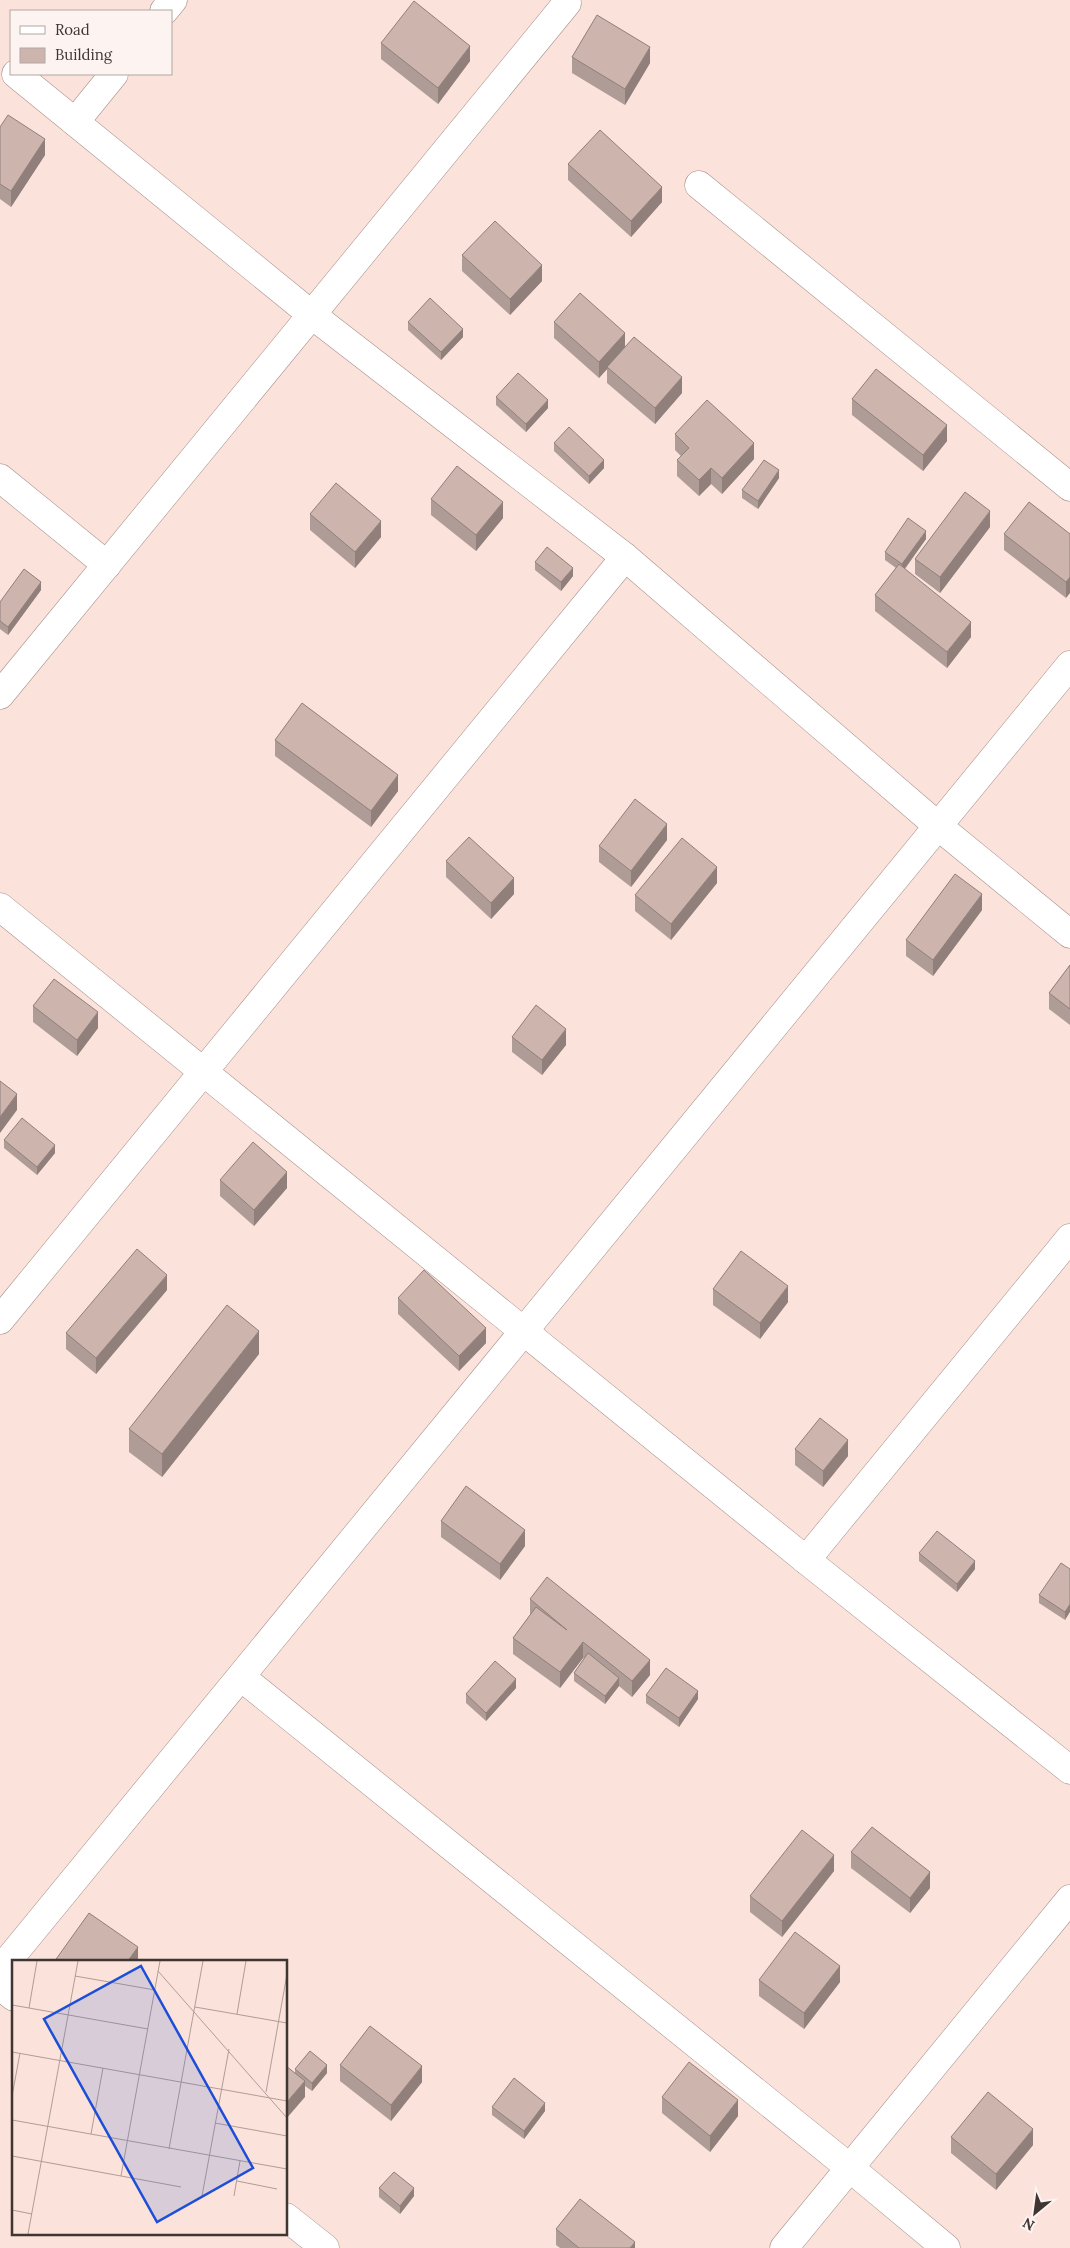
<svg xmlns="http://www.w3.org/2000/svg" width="1070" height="2248" font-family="Lora,serif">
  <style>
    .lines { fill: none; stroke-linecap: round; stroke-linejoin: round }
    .street-casing { stroke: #a79089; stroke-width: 29 }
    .street { stroke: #fff; stroke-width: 28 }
    .wall { fill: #b09c96 }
    .shaded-wall { fill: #907f7a }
    .building { fill: #cdb5ae; stroke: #907f7a }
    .inset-road { fill: none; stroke: #b09d97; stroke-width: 1 }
    .view { fill: #1d4ed8; fill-opacity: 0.15; stroke: #1d4ed8; stroke-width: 2.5 }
    .inset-edge { fill: none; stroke: #3f3633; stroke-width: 2.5 }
  </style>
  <rect width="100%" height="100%" fill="#fbe2da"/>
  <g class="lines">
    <g class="street-casing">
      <g id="street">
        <path d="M164,11L173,0"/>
        <path d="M16,74L312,315L625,557L938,826L1070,934"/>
        <path d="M75,122L114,74"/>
        <path d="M699,185L1070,487"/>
        <path d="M0,478L107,565"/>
        <path d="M0,695L567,3"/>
        <path d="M0,907L806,1560L1070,1770"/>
        <path d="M0,1320L625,557"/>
        <path d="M806,1560L1070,1238"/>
        <path d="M241,1677L850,2168L946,2248"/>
        <path d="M0,1970L1070,665"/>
        <path d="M0,1986L14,1997"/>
        <path d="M286,2217L325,2248"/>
        <path d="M784,2248L1070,1899"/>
      </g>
    </g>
    <use href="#street" class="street"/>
  </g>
  <g class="wall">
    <path d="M381,43L470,61L438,104L381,59Z"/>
    <path d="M572,57L650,63L625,105L572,73Z"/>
    <path d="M0,127L45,155L11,207L0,199Z"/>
    <path d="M568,164L662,202L631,237L568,180Z"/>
    <path d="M462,255L542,281L510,315L462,271Z"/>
    <path d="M408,322L463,337L441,360L408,330Z"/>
    <path d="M554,322L625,347L682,393L655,424L607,383V369L599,378L554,338Z"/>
    <path d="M496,397L548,408L526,432L496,405Z"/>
    <path d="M852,399L947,441L923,471L852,415Z"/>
    <path d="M675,434L754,459L722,494L711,484L699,496L677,476V460L681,456L675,450Z"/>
    <path d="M554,443L604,468L589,484L554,451Z"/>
    <path d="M779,478L758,509L742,498V490Z"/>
    <path d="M431,499L503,518L476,551L431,515Z"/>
    <path d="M310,514L381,537L355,568L310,530Z"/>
    <path d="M990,527L940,593L915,574V559Z"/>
    <path d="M1004,534H1070L1066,598L1004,550Z"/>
    <path d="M926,539L905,569L971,637L947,668L875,611V595L896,568L885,560V552Z"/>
    <path d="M535,562L573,576L561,591L535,570Z"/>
    <path d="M41,590L8,635L0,629V602Z"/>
    <path d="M275,740L398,791L371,827L275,756Z"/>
    <path d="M667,840L631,887L599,862V846Z"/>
    <path d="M446,861L514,894L491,919L446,877Z"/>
    <path d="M717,883L671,940L635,911V895Z"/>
    <path d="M982,910L933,976L906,956V940Z"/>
    <path d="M1070,965V1025L1049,1009V993Z"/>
    <path d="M33,1006L98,1028L77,1056L33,1022Z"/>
    <path d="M512,1037L566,1045L542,1075L512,1052Z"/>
    <path d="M4,1140L55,1153L37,1175L4,1148Z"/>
    <path d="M220,1180L287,1188L254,1226L220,1196Z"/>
    <path d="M713,1289L788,1302L760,1339L713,1305Z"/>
    <path d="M167,1290L96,1374L66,1349V1333Z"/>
    <path d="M398,1298L486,1343L459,1371L398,1314Z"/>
    <path d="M259,1354L162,1477L129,1452V1429Z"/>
    <path d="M795,1449L848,1456L823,1487L795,1465Z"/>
    <path d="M441,1521L525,1546L500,1580L441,1537Z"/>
    <path d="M919,1553L975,1569L957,1592L919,1561Z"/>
    <path d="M1070,1569L1065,1620L1039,1603V1595Z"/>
    <path d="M530,1599L650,1675L632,1697L619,1686L605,1704L574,1681V1673L584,1658H583L560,1688L513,1654V1638L530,1615Z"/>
    <path d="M516,1688L486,1721L466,1703V1694Z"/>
    <path d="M646,1695L698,1699L679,1727L646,1703Z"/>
    <path d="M851,1852L930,1888L910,1913L851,1868Z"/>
    <path d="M834,1871L782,1937L750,1912V1896Z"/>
    <path d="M759,1980L840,1982L804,2029L759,1996Z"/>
    <path d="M340,2065L422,2082L391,2121L340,2081Z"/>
    <path d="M295,2069L327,2073L312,2091L305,2086V2097L295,2073Z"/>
    <path d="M662,2097L738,2116L710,2152L662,2113Z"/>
    <path d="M492,2107L545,2111L524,2139L492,2115Z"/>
    <path d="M951,2137L1033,2145L996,2190L951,2153Z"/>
    <path d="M379,2188L414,2196L400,2214L379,2197Z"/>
    <path d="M556,2229L635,2248H560L556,2245Z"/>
  </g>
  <g class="shaded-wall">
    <path d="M470,46V61L438,104V88Z"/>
    <path d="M650,47V63L625,105V89Z"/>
    <path d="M45,139V155L11,207V191Z"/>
    <path d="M662,187V202L631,237V221Z"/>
    <path d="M542,265V281L510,315V299Z"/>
    <path d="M463,329V337L441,360V352Z"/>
    <path d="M625,333V349L599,378V362Z"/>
    <path d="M682,377V393L655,424V408Z"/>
    <path d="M548,400V408L526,432V424Z"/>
    <path d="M947,425V441L923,471V455Z"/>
    <path d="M754,443V459L722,494V478Z"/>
    <path d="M604,460V468L589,484V476Z"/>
    <path d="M711,468V484L699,496V480Z"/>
    <path d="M779,470V478L758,509V501Z"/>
    <path d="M503,502V518L476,551V535Z"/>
    <path d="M990,511V527L940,593V577Z"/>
    <path d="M381,521V537L355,568V552Z"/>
    <path d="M926,531V539L902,572V564Z"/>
    <path d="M573,568V576L561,591V582Z"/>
    <path d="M1070,577V593L1066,598V582Z"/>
    <path d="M41,582V590L8,635V627Z"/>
    <path d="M971,622V637L947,668V652Z"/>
    <path d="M398,775V791L371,827V811Z"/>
    <path d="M667,824V840L631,887V871Z"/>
    <path d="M717,867V883L671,940V924Z"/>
    <path d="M514,878V894L491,919V903Z"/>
    <path d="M982,894V910L933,976V960Z"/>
    <path d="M98,1012V1028L77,1056V1040Z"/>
    <path d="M566,1029V1045L542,1075V1060Z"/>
    <path d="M17,1094V1110L0,1133V1117Z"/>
    <path d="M55,1145V1153L37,1175V1167Z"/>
    <path d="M287,1172V1188L254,1226V1210Z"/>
    <path d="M167,1275V1290L96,1374V1358Z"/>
    <path d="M788,1286V1302L760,1339V1323Z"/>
    <path d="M486,1328V1343L459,1371V1356Z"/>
    <path d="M259,1331V1354L162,1477V1454Z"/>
    <path d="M848,1440V1456L823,1487V1471Z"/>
    <path d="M525,1530V1546L500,1580V1564Z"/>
    <path d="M975,1561V1569L957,1592V1584Z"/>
    <path d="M1070,1604V1612L1065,1620V1612Z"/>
    <path d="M583,1642V1658L560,1688V1672Z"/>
    <path d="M650,1660V1675L632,1697V1681Z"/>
    <path d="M619,1678V1686L605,1704V1696Z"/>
    <path d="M516,1679V1688L486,1721V1713Z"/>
    <path d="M698,1691V1699L679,1727V1718Z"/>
    <path d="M834,1855V1871L782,1937V1921Z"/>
    <path d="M930,1872V1888L910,1913V1898Z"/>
    <path d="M138,1947V1962H127Z"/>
    <path d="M840,1966V1982L804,2029V2013Z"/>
    <path d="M327,2065V2073L312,2091V2083Z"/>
    <path d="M422,2066V2082L391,2121V2105Z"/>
    <path d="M305,2081V2097L286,2119V2103Z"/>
    <path d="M738,2100V2116L710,2152V2136Z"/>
    <path d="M545,2103V2111L524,2139V2131Z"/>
    <path d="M1033,2129V2145L996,2190V2174Z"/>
    <path d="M414,2188V2196L400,2214V2206Z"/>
    <path d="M635,2242V2248H630Z"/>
  </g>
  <g class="building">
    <path d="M414,1L470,46L438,88L381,43Z"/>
    <path d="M597,15L650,47L625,89L572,57Z"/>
    <path d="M8,115L45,139L11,191L0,184V127Z"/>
    <path d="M600,130L662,187L631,221L568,164Z"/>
    <path d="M495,221L542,265L510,299L462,255Z"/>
    <path d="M580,293L625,333L599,362L554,322Z"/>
    <path d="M430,298L463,329L441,352L408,322Z"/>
    <path d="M634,337L682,377L655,408L607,367Z"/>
    <path d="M876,369L947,425L923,455L852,399Z"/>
    <path d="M518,373L548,400L526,424L496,397Z"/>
    <path d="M707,400L754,443L722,478L711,468L699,480L677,460L689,448L675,434Z"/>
    <path d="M569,427L604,460L589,476L554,443Z"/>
    <path d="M764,460L779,470L758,501L742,490Z"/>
    <path d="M457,466L503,502L476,535L431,499Z"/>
    <path d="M336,483L381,521L355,552L310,514Z"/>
    <path d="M965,492L990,511L940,577L915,559Z"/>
    <path d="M1029,502L1070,534V577L1066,582L1004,534Z"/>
    <path d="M908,518L926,531L902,564L885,552Z"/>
    <path d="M547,547L573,568L561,582L535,562Z"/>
    <path d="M899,564L971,622L947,652L875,595Z"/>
    <path d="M24,569L41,582L8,627L0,621V602Z"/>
    <path d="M302,703L398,775L371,811L275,740Z"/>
    <path d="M635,799L667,824L631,871L599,846Z"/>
    <path d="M469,837L514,878L491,903L446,861Z"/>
    <path d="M682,838L717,867L671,924L635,895Z"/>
    <path d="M955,874L982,894L933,960L906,940Z"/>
    <path d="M1070,965V1009L1049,993Z"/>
    <path d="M54,979L98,1012L77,1040L33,1006Z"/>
    <path d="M536,1005L566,1029L542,1060L512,1037Z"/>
    <path d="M0,1081L17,1094L0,1117Z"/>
    <path d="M22,1118L55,1145L37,1167L4,1140Z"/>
    <path d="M253,1142L287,1172L254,1210L220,1180Z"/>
    <path d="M137,1249L167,1275L96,1358L66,1333Z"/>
    <path d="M741,1251L788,1286L760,1323L713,1289Z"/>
    <path d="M424,1270L486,1328L459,1356L398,1298Z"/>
    <path d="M227,1305L259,1331L162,1454L129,1429Z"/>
    <path d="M820,1418L848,1440L823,1471L795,1449Z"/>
    <path d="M466,1486L525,1530L500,1564L441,1521Z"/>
    <path d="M937,1531L975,1561L957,1584L919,1553Z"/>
    <path d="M1061,1563L1070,1569V1604L1065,1612L1039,1595Z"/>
    <path d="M547,1577L650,1660L632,1681L583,1642L560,1672L513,1638L536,1607L567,1630L530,1599Z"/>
    <path d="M588,1653L619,1678L605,1696L574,1673Z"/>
    <path d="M495,1661L516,1679L486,1713L466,1694Z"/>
    <path d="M666,1668L698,1691L679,1718L646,1695Z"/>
    <path d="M872,1827L930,1872L910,1898L851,1852Z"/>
    <path d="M802,1830L834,1855L782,1921L750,1896Z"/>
    <path d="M89,1913L138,1947L127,1962H54Z"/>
    <path d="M795,1932L840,1966L804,2013L759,1980Z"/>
    <path d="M370,2026L422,2066L391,2105L340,2065Z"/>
    <path d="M310,2051L327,2065L312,2083L295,2069Z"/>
    <path d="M689,2062L738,2100L710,2136L662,2097Z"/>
    <path d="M286,2066L305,2081L286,2103Z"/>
    <path d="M514,2078L545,2103L524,2131L492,2107Z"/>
    <path d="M988,2092L1033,2129L996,2174L951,2137Z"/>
    <path d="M394,2172L414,2188L400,2206L379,2188Z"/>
    <path d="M580,2199L635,2242L630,2248H579L556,2229Z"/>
  </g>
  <g transform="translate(12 1960)">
    <rect width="275" height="275" fill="#fbe2da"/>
    <path class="inset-road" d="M146,11L275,158M63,16L143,30M0,45L136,69M183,47L275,63M17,48L25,1M225,54L234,1M0,92L275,141M254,132L275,14M0,136L8,93M0,160L275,209M203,163L275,176M79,174L91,108M157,189L191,1M0,196L169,227M109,216L148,1M225,221L265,229M190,236L217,89M222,236L228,201M0,250L20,254M16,274L66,1"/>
    <path class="view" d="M129,6L241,208L145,262L32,59Z"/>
    <rect width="275" height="275" class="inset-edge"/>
  </g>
  <rect x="10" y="10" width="162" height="65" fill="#fdf3f0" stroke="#b1a7a4"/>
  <rect x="20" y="26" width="25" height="8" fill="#ffffff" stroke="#b1a7a4"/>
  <text x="55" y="35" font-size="15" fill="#3f3633">Road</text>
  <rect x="20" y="48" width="25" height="15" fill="#cdb5ae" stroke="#b1a7a4"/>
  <text x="55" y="60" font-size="15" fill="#3f3633">Building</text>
  <g transform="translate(1035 2213) rotate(209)" stroke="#fdf3f0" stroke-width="4" paint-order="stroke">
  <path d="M0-4L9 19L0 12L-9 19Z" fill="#3f3633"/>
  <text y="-8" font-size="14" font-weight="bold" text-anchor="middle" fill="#3f3633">N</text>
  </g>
</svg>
